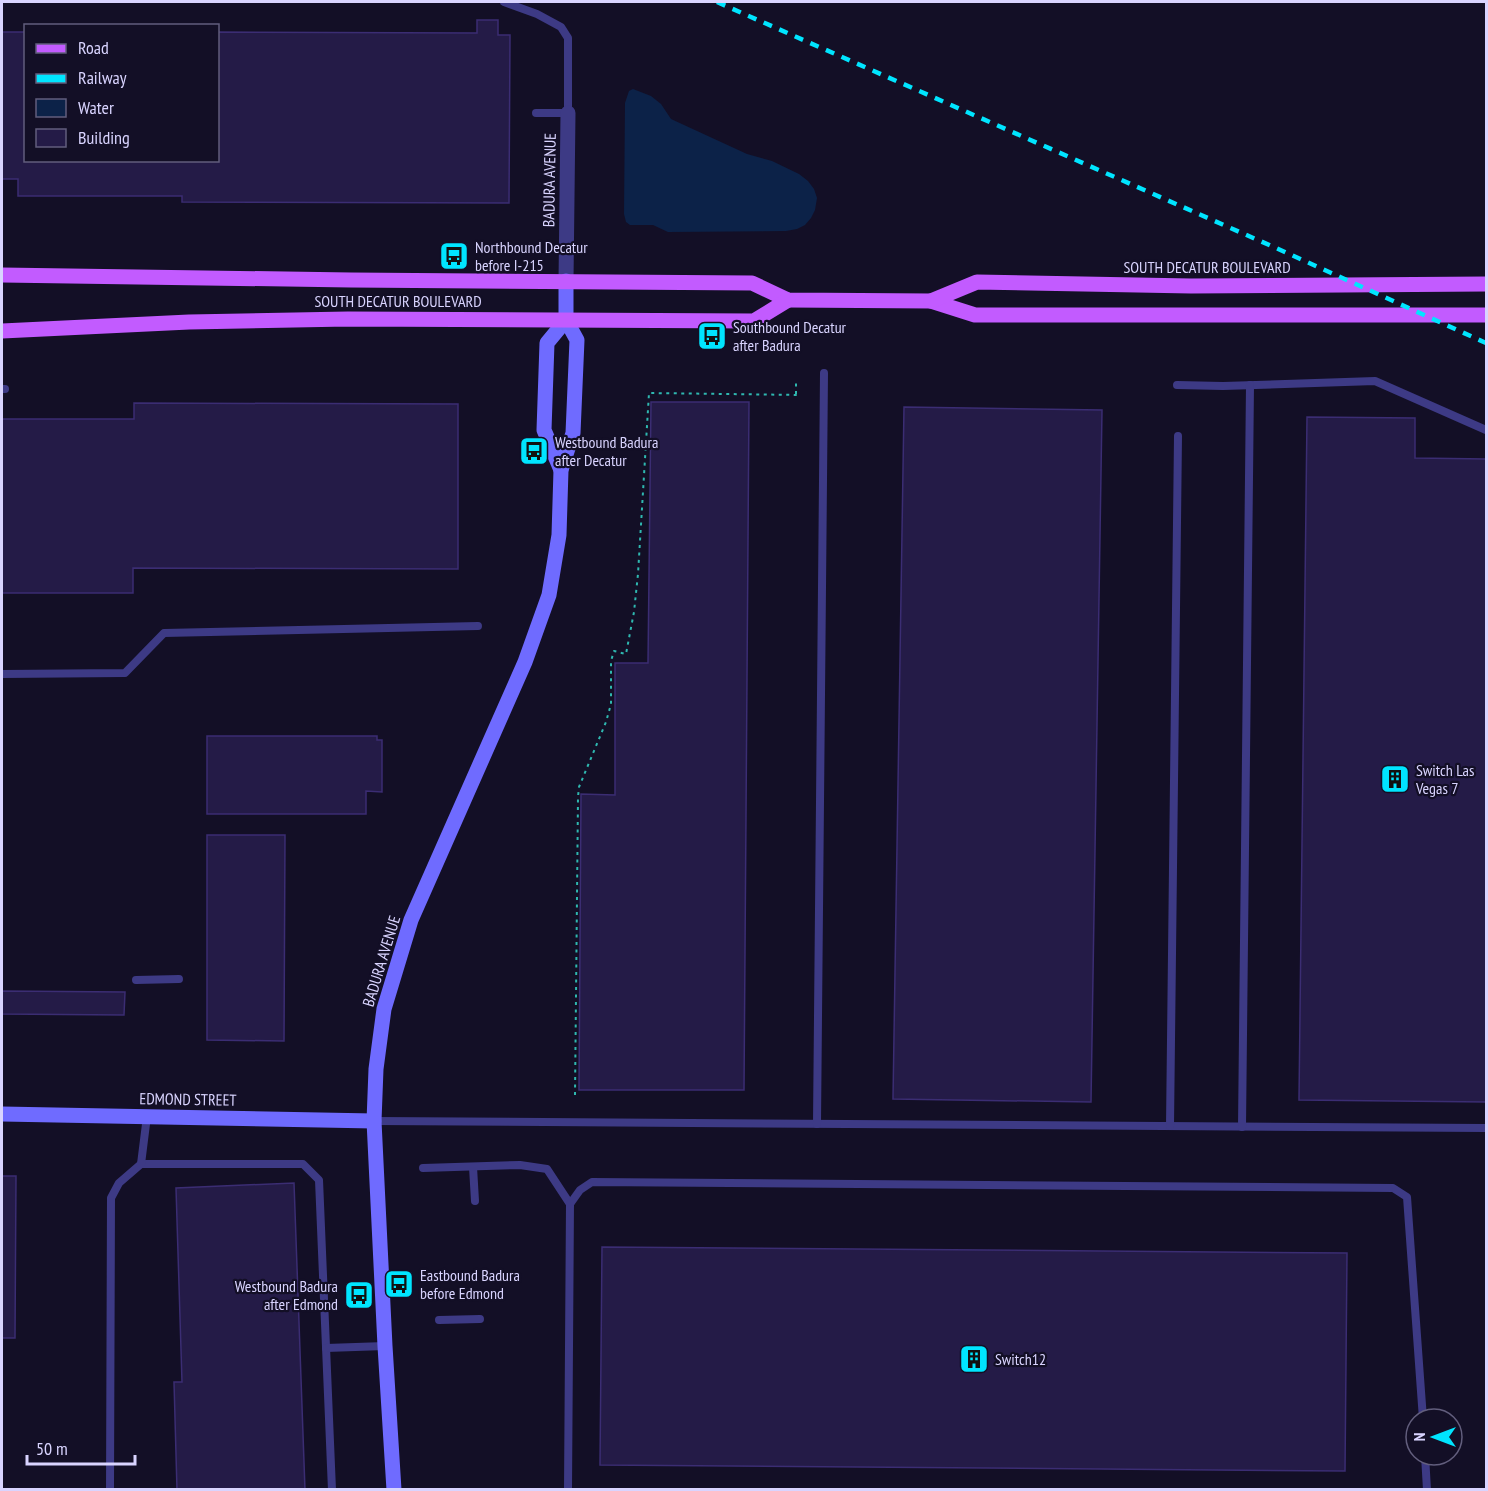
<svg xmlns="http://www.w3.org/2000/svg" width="1488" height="1491" font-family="'PT Sans Narrow',sans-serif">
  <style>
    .water { fill: #0c2248 }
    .building { fill: #241b47; stroke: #3b2d73; stroke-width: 1.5 }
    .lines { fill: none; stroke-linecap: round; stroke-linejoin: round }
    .path { stroke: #2fb8b0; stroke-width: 2; stroke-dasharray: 3 4.5; stroke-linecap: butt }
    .lane { stroke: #3d3a85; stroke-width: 8 }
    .street { stroke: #3d3a85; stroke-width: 15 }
    .secondary { stroke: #6f6bff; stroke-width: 15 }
    .primary { stroke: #c25bff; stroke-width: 15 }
    .rail { stroke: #00e5ff; stroke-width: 4.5; stroke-dasharray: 9 8; stroke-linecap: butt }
    .labels { text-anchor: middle; stroke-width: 4.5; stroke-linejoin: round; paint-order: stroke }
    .street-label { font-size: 16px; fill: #d9d4ff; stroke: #130f26 }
    .poi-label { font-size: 16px; fill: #d9d4ff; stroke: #130f26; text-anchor: start }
  </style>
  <rect width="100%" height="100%" fill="#130f26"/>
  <path class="water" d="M633,89L651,96L661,104L671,119L747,154L772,161L799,174L808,181L814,189L817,198L815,210L811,218L805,225L797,229L786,231L668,232L653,225H630L626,222L624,214L625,103L629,91Z"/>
  <g class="building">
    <path d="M477,20H498V35H510L509,203L182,202V196H18V179H2V32H26V160H218V32L477,33Z"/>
    <path d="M651,402H749L744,1090H579L581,794L615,795V663H648Z"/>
    <path d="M134,403L458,404V569L133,568V593H2V419H134Z"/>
    <path d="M904,407L1102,410L1091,1102L893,1099Z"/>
    <path d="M1307,417L1415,418V458L1486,459V1102L1299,1100Z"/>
    <path d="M207,736H377V740H382V792L366,791V814H207Z"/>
    <path d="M207,835H285L284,1041L207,1040Z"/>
    <path d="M2,991L125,992L124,1015L2,1014Z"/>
    <path d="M2,1176H16L15,1338H2Z"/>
    <path d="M294,1183L305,1490H177L174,1382H182L176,1188Z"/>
    <path d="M602,1247L1347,1253L1345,1471L600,1465Z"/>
  </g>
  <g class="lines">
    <g class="path">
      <path d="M796,394V382"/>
      <path d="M575,1095L578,797L579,787L606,722L611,704V661L614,651L626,654L634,612L638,574L649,393L801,395"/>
    </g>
    <g class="lane">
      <path d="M504,2L537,14L561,27L568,38V113H536"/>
      <path d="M1177,385L1223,386L1375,381L1486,430"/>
      <path d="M2,389H5"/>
      <path d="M2,674L125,673L164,633L478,626"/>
      <path d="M136,980L179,979"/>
      <path d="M374,1121L1486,1128"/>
      <path d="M817,1124L824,373"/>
      <path d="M1170,1126L1178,436"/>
      <path d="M1242,1127L1250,385"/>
      <path d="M141,1164H303L319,1180L332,1490"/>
      <path d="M473,1167L475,1201"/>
      <path d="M423,1168L520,1165L547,1169L570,1204"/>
      <path d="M439,1320L480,1319"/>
      <path d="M326,1348L385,1346"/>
      <path d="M1425,1455L1427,1490"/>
      <path d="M110,1490L111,1198L119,1183L141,1164L147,1116"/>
      <path d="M568,1490L570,1204L580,1190L592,1182L1393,1188L1407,1197L1423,1419"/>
    </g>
    <path class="street" d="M566,281L568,113"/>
    <g class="secondary">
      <path d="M561,470L544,430L547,343L566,320"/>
      <path d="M2,1114L374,1121"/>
      <path d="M394,1490L385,1346L374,1121L376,1069L384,1009L411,920L525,662L549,595L559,535L561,470L573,433L577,340L566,320V281"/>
    </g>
    <g class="primary">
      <path d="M2,275L351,280L752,283L788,300L931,301L975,315H1486"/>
      <path d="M931,301L977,282L1191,286L1486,284"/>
      <path d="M2,331L189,322L348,319L754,321L788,300"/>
    </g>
    <path class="rail" d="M717,2L1276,248L1486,343"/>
  </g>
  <defs>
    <g id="bus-square" transform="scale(1.5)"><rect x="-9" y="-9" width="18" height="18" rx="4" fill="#00e5ff" stroke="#130f26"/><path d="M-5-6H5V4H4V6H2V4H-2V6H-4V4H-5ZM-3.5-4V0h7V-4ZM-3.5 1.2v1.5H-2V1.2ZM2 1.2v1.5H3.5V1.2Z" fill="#111"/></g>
    <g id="building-square" transform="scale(1.5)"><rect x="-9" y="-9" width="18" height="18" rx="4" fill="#00e5ff" stroke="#130f26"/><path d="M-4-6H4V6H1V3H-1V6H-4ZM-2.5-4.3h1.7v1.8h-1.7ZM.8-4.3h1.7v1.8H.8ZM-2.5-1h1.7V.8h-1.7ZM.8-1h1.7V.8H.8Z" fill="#111"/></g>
  </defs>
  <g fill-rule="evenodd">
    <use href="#bus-square" x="454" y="256"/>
    <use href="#bus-square" x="712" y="336"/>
    <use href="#bus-square" x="534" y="451"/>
    <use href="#building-square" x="1395" y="779"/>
    <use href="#bus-square" x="399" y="1284"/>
    <use href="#bus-square" x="359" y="1295"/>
    <use href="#building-square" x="974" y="1359"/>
  </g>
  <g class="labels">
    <g class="street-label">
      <text transform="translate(549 180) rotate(-89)" y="6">BADURA AVENUE</text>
      <text x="1207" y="273">SOUTH DECATUR BOULEVARD</text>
      <text x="398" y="307">SOUTH DECATUR BOULEVARD</text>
      <text transform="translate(381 961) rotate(-73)" y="6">BADURA AVENUE</text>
      <text transform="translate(188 1099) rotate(1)" y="6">EDMOND STREET</text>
    </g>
    <g class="poi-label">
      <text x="475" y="253">Northbound Decatur<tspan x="475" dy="18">before I-215</tspan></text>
      <text x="733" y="333">Southbound Decatur<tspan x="733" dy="18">after Badura</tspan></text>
      <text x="555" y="448">Westbound Badura<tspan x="555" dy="18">after Decatur</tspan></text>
      <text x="1416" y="776">Switch Las<tspan x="1416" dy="18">Vegas 7</tspan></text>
      <text x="420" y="1281">Eastbound Badura<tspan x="420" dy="18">before Edmond</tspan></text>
      <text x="338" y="1292" text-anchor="end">Westbound Badura<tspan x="338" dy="18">after Edmond</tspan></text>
      <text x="995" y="1365">Switch12</text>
    </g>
  </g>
  <rect width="1488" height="1491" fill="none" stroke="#d9d4ff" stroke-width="6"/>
  <rect x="24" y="24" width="195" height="138" fill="#130f26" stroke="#625e7d" stroke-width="1.5"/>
  <rect x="36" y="44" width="30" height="9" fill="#c25bff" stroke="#625e7d" stroke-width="1.5"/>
  <text x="78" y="54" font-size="18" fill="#d9d4ff">Road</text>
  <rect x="36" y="74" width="30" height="9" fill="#00e5ff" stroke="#625e7d" stroke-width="1.5"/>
  <text x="78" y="84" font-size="18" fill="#d9d4ff">Railway</text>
  <rect x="36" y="99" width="30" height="18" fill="#0c2248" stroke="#625e7d" stroke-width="1.5"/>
  <text x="78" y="114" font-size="18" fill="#d9d4ff">Water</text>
  <rect x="36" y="129" width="30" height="18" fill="#241b47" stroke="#625e7d" stroke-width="1.5"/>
  <text x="78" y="144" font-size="18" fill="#d9d4ff">Building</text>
  <g transform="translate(1434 1437) rotate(270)"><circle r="28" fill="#130f26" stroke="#625e7d" stroke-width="1.5"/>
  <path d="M0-4.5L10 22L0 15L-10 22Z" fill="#00e5ff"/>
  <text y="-9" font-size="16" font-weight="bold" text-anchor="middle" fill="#d9d4ff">N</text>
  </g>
  <path d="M27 1455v9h108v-9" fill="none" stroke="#d9d4ff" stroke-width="3"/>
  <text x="36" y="1455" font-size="18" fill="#d9d4ff" stroke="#130f26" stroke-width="4.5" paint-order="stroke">50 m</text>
</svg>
